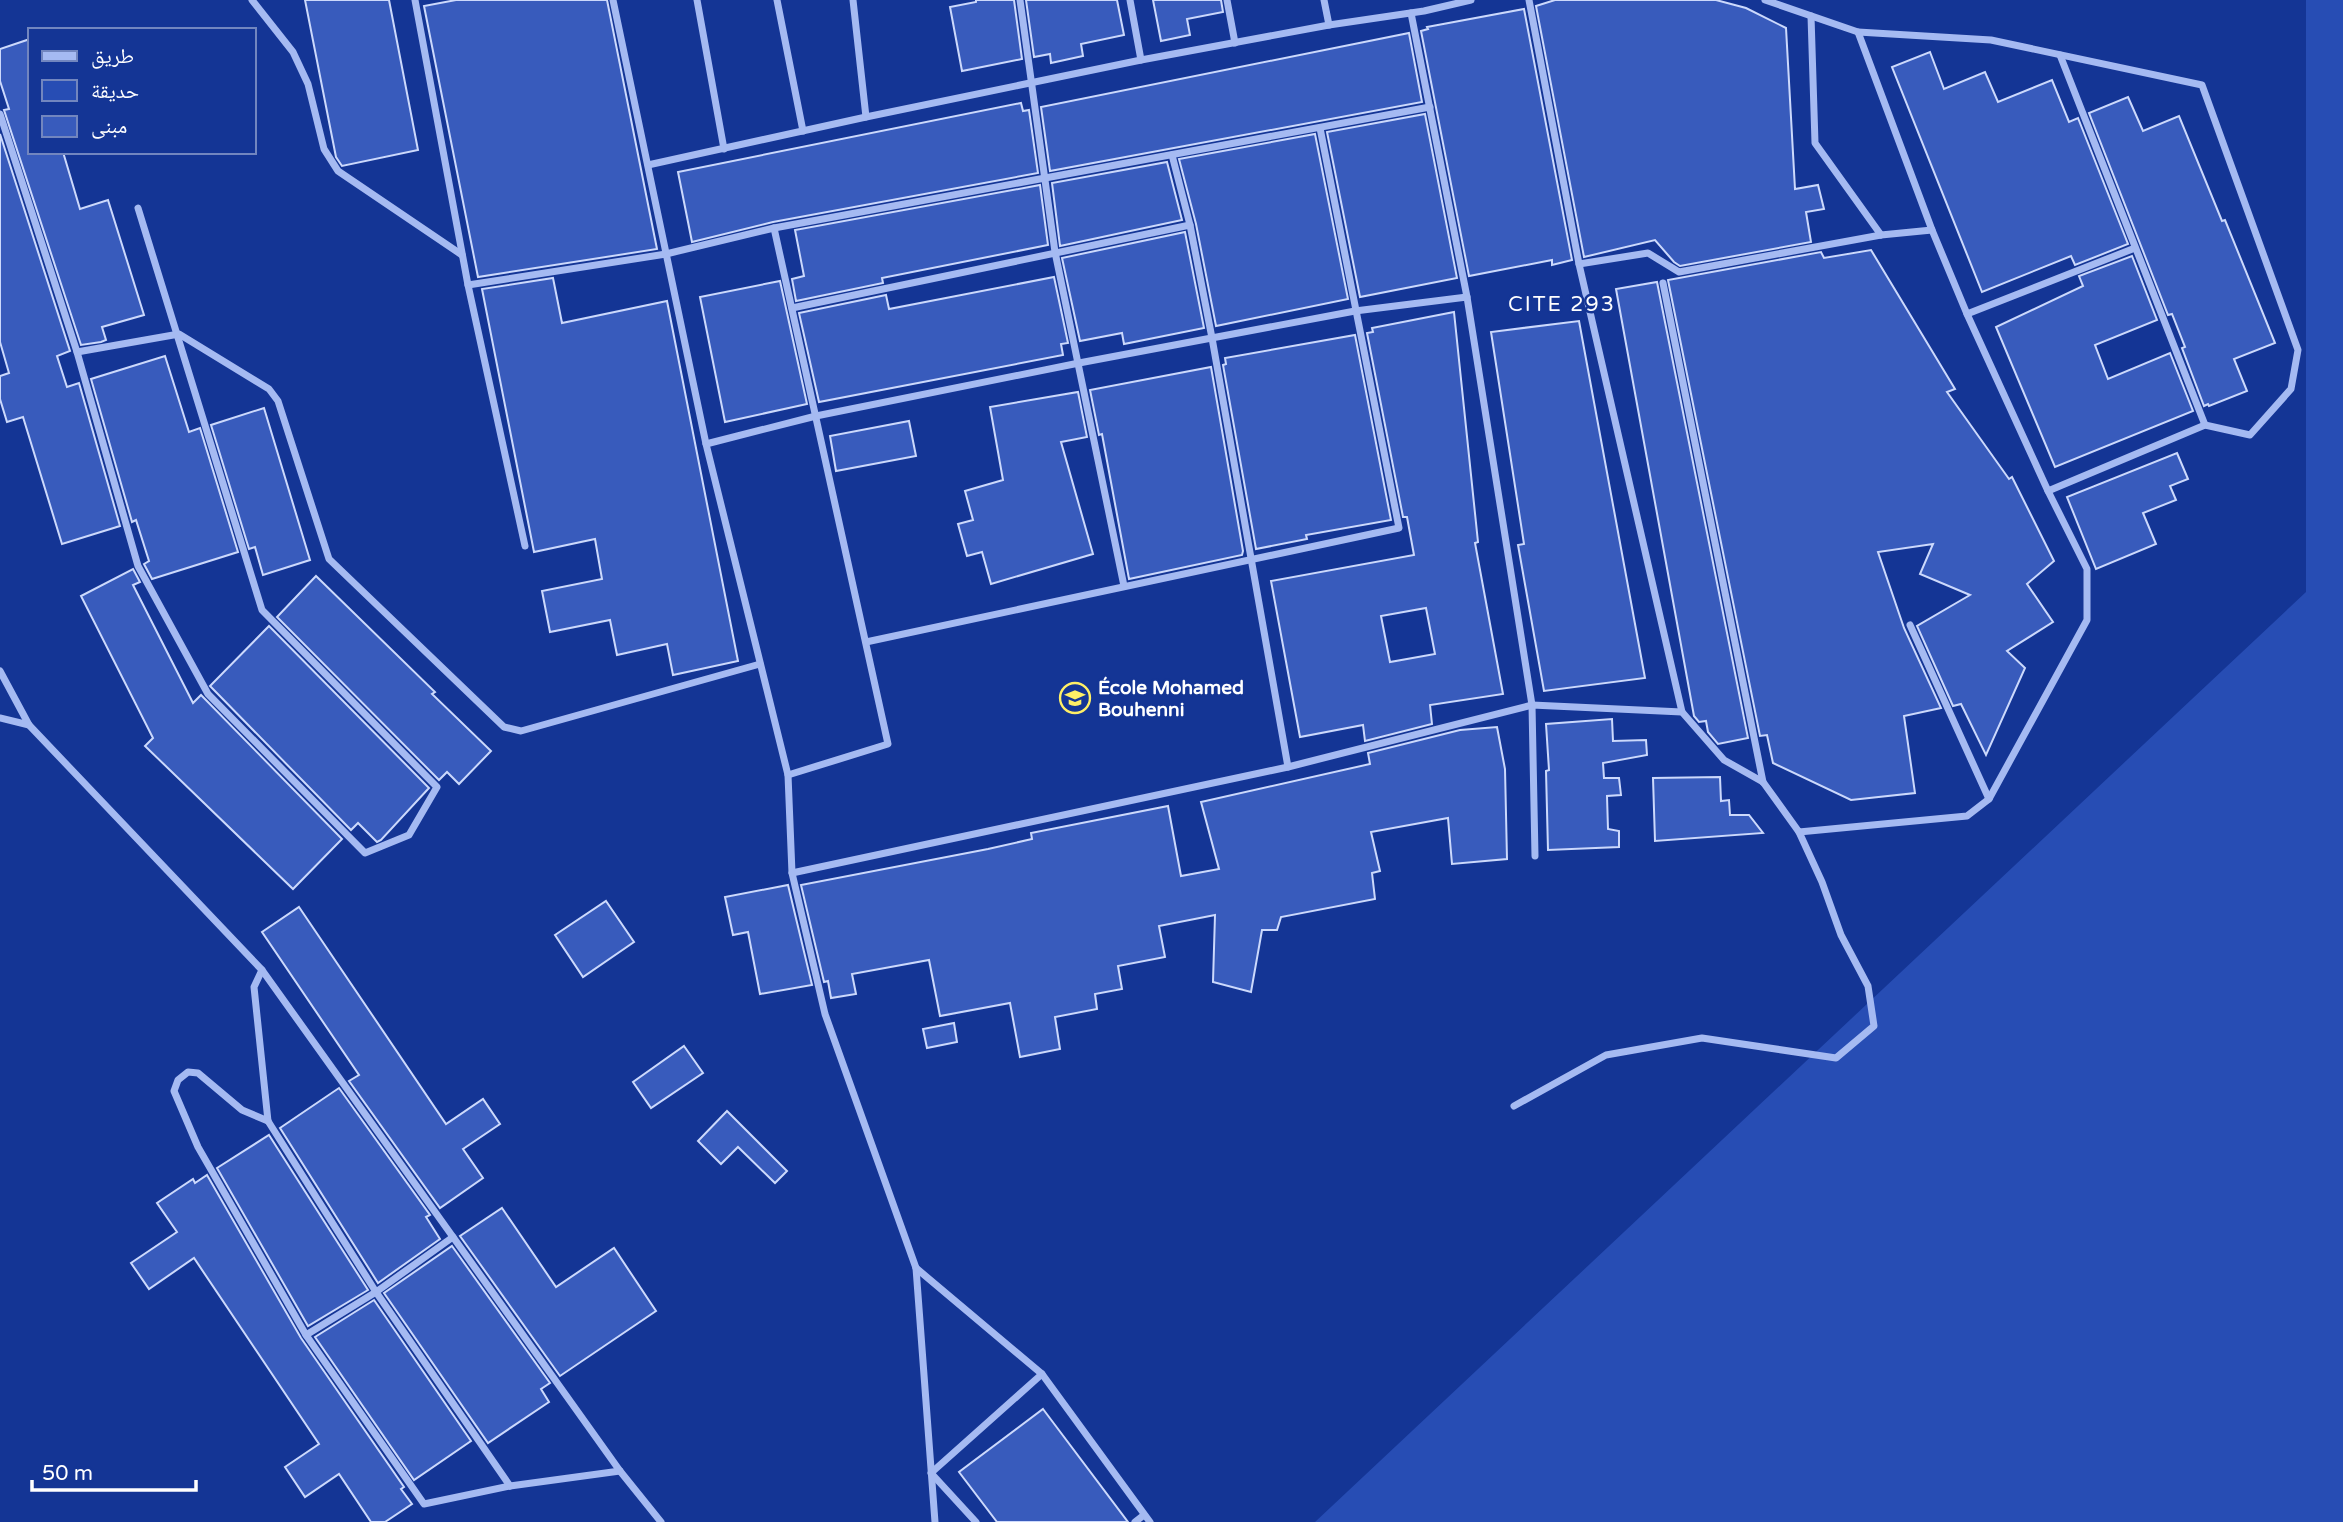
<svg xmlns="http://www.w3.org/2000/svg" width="2343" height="1522" font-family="'Varela Round','Noto Naskh Arabic',sans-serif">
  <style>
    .green { fill: #274db4 }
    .building { fill: #385bbc; stroke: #ccd9fc; stroke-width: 2; fill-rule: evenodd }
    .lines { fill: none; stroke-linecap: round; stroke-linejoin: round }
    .street { stroke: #a5baf2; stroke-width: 7 }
    .labels { text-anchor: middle; stroke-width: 5; stroke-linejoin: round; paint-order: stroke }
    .poi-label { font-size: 19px; font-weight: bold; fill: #fff; stroke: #143595; text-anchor: start }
    .neighbourhood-label { font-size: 21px; letter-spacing: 2px; fill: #fff; stroke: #143595 }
  </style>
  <rect width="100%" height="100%" fill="#143595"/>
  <path class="green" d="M2306,0H2343V1522H1315L2306,592Z"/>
  <g class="building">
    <path d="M305,0H389L418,150L342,166L336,157Z"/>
    <path d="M456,0H607L657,249L478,277L424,6Z"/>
    <path d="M976,0H1014L1022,59L962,71L950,7L976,2Z"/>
    <path d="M1026,0H1117L1124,35L1081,44L1083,56L1051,63L1050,54L1034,57Z"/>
    <path d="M1153,0H1221L1223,12L1187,19L1190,35L1161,41Z"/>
    <path d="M1555,0H1716L1746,8L1786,28L1795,189L1818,185L1824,209L1806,212L1811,242L1680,266L1674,262L1655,240L1584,257L1536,6Z"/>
    <path d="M1524,9L1572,260L1552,265V260L1469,276L1421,31L1428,29L1427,27Z"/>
    <path d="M1409,33L1422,102L1050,171L1041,107Z"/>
    <path d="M30,39V152H63L80,209L108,200L144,315L102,327L106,340L101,342L81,345L4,110L9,109L0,81V49Z"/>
    <path d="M1930,52L1944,89L1985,72L1998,102L2052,80L2069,122L2078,118L2128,244L2075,265L2071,256L1982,292L1892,67Z"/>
    <path d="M2128,97L2143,131L2179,116L2222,221L2225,220L2275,343L2234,359L2247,391L2209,406L2208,404L2204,406L2182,348L2185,347L2172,314L2168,315L2089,113Z"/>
    <path d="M1021,103L1023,111L1029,110L1038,173L773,222L692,242L678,172Z"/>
    <path d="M1425,114L1457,278L1360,297L1327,132Z"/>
    <path d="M0,134L70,351L57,356L67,387L79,383L120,526L62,544L23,417L7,422L0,399V376L9,373L0,342Z"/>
    <path d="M1315,134L1348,299L1216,326L1196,224L1179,159Z"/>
    <path d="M1167,162L1182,220L1060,246L1052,183Z"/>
    <path d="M1040,185L1048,245L882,278L883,283L796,301L792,279L804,276L795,230Z"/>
    <path d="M1185,232L1204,328L1124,344L1122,333L1080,341L1062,258Z"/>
    <path d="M1871,250L1955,389L1947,392L2009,479L2012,477L2054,561L2027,584L2053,622L2007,651L2025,668L1986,755L1961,704L1953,706L1917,626L1970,595L1920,574L1933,544L1878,552L1904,628L1941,708L1904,716L1915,793L1851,800L1773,763L1767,735L1760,736L1668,280L1821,252L1824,258Z"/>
    <path d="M2132,256L2157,320L2095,345L2108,379L2170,353L2193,411L2055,467L1996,327L2083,286L2079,276Z"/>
    <path d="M1054,277L1068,343L1061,344L1063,355L819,402L799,313L886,295L889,309Z"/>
    <path d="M553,278L562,323L667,301L738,661L673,675L667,644L617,655L610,620L550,632L542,591L602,579L595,539L534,552L482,289Z"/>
    <path d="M780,281L807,404L725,422L700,297Z"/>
    <path d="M1657,282L1748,738L1718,744L1708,732L1706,721L1699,722L1694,716L1616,289Z"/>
    <path d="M1454,312L1478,542L1475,543L1503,694L1430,705L1432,724L1365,741L1363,725L1300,737L1271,581L1414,555L1407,517H1403L1367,333L1373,332L1372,328ZM1426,608L1435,654L1390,662L1381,616Z"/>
    <path d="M1579,321L1645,678L1544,691L1518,545L1524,544L1491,332Z"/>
    <path d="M1355,335L1391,520L1306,535L1307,539L1256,549L1223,365L1226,364L1225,358Z"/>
    <path d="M165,356L189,432L200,428L238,552L152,579L144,564L149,561L136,520L132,522L91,379Z"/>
    <path d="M1211,367L1243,551L1242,555L1129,579L1102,434L1099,435L1090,390Z"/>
    <path d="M1078,392L1087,437L1061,442L1093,554L991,584L982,552L967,556L958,524L973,520L965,491L1003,480L990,407Z"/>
    <path d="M264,408L310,560L263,575L255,547L249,549L211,425Z"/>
    <path d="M909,421L916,456L836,471L830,436Z"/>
    <path d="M2177,453L2188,479L2170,486L2176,500L2143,513L2156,544L2096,569L2067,497Z"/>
    <path d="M133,569L140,582L133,585L193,703L201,695L342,839L293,889L145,746L153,738L81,596Z"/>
    <path d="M316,576L435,692L432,694L491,751L459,784L447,772L439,780L277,617Z"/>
    <path d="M269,626L429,788L381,840L377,842L358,823L351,830L210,686Z"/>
    <path d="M1612,719L1613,741L1646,740L1647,755L1603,763L1604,778H1619L1621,795L1607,796L1608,829L1619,831V847L1548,850L1546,771L1549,770L1546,724Z"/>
    <path d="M1497,727L1505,769L1507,859L1452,864L1448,818L1371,832L1380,871L1372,873L1375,899L1281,917L1277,930H1262L1251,992L1213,982L1215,915L1159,926L1165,957L1118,966L1122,989L1095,994L1097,1009L1055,1017L1060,1049L1020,1057L1010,1003L940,1016L929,960L852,974L856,994L831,998L828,981L824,982L801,885L988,849L1032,839L1031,833L1168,806L1181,876L1219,869L1201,802L1370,764L1368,753L1460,730Z"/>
    <path d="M1720,777L1721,801L1729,800L1730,815H1749L1763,833L1655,841L1653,778Z"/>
    <path d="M788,885L812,985L760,994L748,932L733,935L725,897Z"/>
    <path d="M606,901L634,942L583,977L555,935Z"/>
    <path d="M299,907L446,1124L483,1099L500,1124L463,1149L483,1178L440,1208L349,1081L359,1075L262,932Z"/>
    <path d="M954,1023L957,1042L927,1048L923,1029Z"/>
    <path d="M684,1046L703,1073L651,1108L633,1082Z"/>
    <path d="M339,1088L430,1215L426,1217L440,1239L378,1283L280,1128Z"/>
    <path d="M727,1111L787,1171L775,1183L738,1147L721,1164L698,1141Z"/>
    <path d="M269,1135L368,1290L308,1326L217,1168Z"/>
    <path d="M207,1175L301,1338L404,1487L401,1489L412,1504L385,1522H371L339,1474L305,1497L285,1467L319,1444L194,1258L149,1289L131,1263L177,1232L157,1203L193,1179L195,1183Z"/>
    <path d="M502,1208L556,1287L614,1248L656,1311L560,1376L460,1236Z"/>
    <path d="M452,1246L550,1383L541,1389L549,1402L488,1443L384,1293Z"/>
    <path d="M374,1300L471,1441L414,1480L315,1337Z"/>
    <path d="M1043,1409L1128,1522H997L959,1472Z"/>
  </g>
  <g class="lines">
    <g class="street">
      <path d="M252,0L293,52L308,84L324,149L338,171L462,255"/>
      <path d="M415,0L468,285L525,546"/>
      <path d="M613,0L706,444L788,775L792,873L825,1014L916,1268L935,1522"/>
      <path d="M697,0L724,149"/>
      <path d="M777,0L803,131"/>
      <path d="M853,0L866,117"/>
      <path d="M1020,0L1055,252L1124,586"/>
      <path d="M1130,0L1141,60"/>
      <path d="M1227,0L1235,43"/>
      <path d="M1324,0L1329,25"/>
      <path d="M1529,0L1579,264L1682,712"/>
      <path d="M1411,13L1467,297L1532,705L1535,856"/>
      <path d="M1811,16L1815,143L1881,235"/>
      <path d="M1858,32L1991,40L2202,85L2298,350L2291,389L2250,435L2205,425L2048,491"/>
      <path d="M2060,55L2205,425"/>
      <path d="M0,114L77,352L138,566L208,694L365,853L409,835L437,787L262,610L138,208"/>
      <path d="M1172,155L1190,225L1212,338L1288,767"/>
      <path d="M648,165L866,117L1141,60L1329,25L1424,11L1471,0"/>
      <path d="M774,228L888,744L788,775"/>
      <path d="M1579,264L1648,253L1679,272L1881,235L1932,230"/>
      <path d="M1663,283L1763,782"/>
      <path d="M468,285L666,254L774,228L1430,107"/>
      <path d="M792,308L1190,225"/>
      <path d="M1967,314L2135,248"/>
      <path d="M77,352L179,334L269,389L278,401L329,559L504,727L521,731L760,664"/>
      <path d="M706,444L816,416L1079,363L1355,311L1467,297"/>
      <path d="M1910,625L1989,799"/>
      <path d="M866,642L1399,528L1320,128"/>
      <path d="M0,671L29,725"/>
      <path d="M0,718L29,725L262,970L254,987L268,1121L376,1292L510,1486"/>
      <path d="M792,873L1288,767L1532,705L1682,712L1724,760L1763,782L1799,832L1967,816L1989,799L2087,620V569L2048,491L1967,314L1932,230L1858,32L1765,0"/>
      <path d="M262,970L453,1237L376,1292L306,1335"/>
      <path d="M1514,1106L1606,1055L1702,1038L1836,1058L1874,1026L1868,986L1841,935L1822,882L1799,832"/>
      <path d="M268,1121L242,1110L198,1073L188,1072L178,1080L174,1091L198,1147L306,1335L424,1504L510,1486L620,1471"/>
      <path d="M453,1237L620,1471L661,1522"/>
      <path d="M916,1268L1042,1374L1150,1522"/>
      <path d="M976,1522L931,1473L1042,1374"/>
      <path d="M1135,1522L1144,1515"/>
    </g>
  </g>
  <defs>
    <g id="school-ring" transform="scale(1.575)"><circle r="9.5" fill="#143595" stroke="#ffef66" stroke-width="1.5"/><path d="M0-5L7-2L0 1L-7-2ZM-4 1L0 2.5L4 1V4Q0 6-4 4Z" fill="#ffef66"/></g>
  </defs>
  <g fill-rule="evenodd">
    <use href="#school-ring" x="1075" y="698"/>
  </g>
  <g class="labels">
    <g class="poi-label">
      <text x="1098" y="694">École Mohamed<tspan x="1098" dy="22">Bouhenni</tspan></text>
    </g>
    <g class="neighbourhood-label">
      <text x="1562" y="311">CITE 293</text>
    </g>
  </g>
  <rect x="28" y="28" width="228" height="126" fill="#143595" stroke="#7286bf" stroke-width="2"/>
  <rect x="42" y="51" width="35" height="10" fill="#a5baf2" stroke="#7286bf" stroke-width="2"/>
  <text x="91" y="63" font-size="21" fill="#ffffff">طريق</text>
  <rect x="42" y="80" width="35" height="21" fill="#274db4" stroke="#7286bf" stroke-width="2"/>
  <text x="91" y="98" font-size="21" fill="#ffffff">حديقة</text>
  <rect x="42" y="116" width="35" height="21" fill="#385bbc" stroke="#7286bf" stroke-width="2"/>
  <text x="91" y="133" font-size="21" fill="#ffffff">مبنى</text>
  <path d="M32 1480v10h164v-10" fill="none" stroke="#ffffff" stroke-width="3.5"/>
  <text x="42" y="1480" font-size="21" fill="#ffffff" stroke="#143595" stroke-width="5" paint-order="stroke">50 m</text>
</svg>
